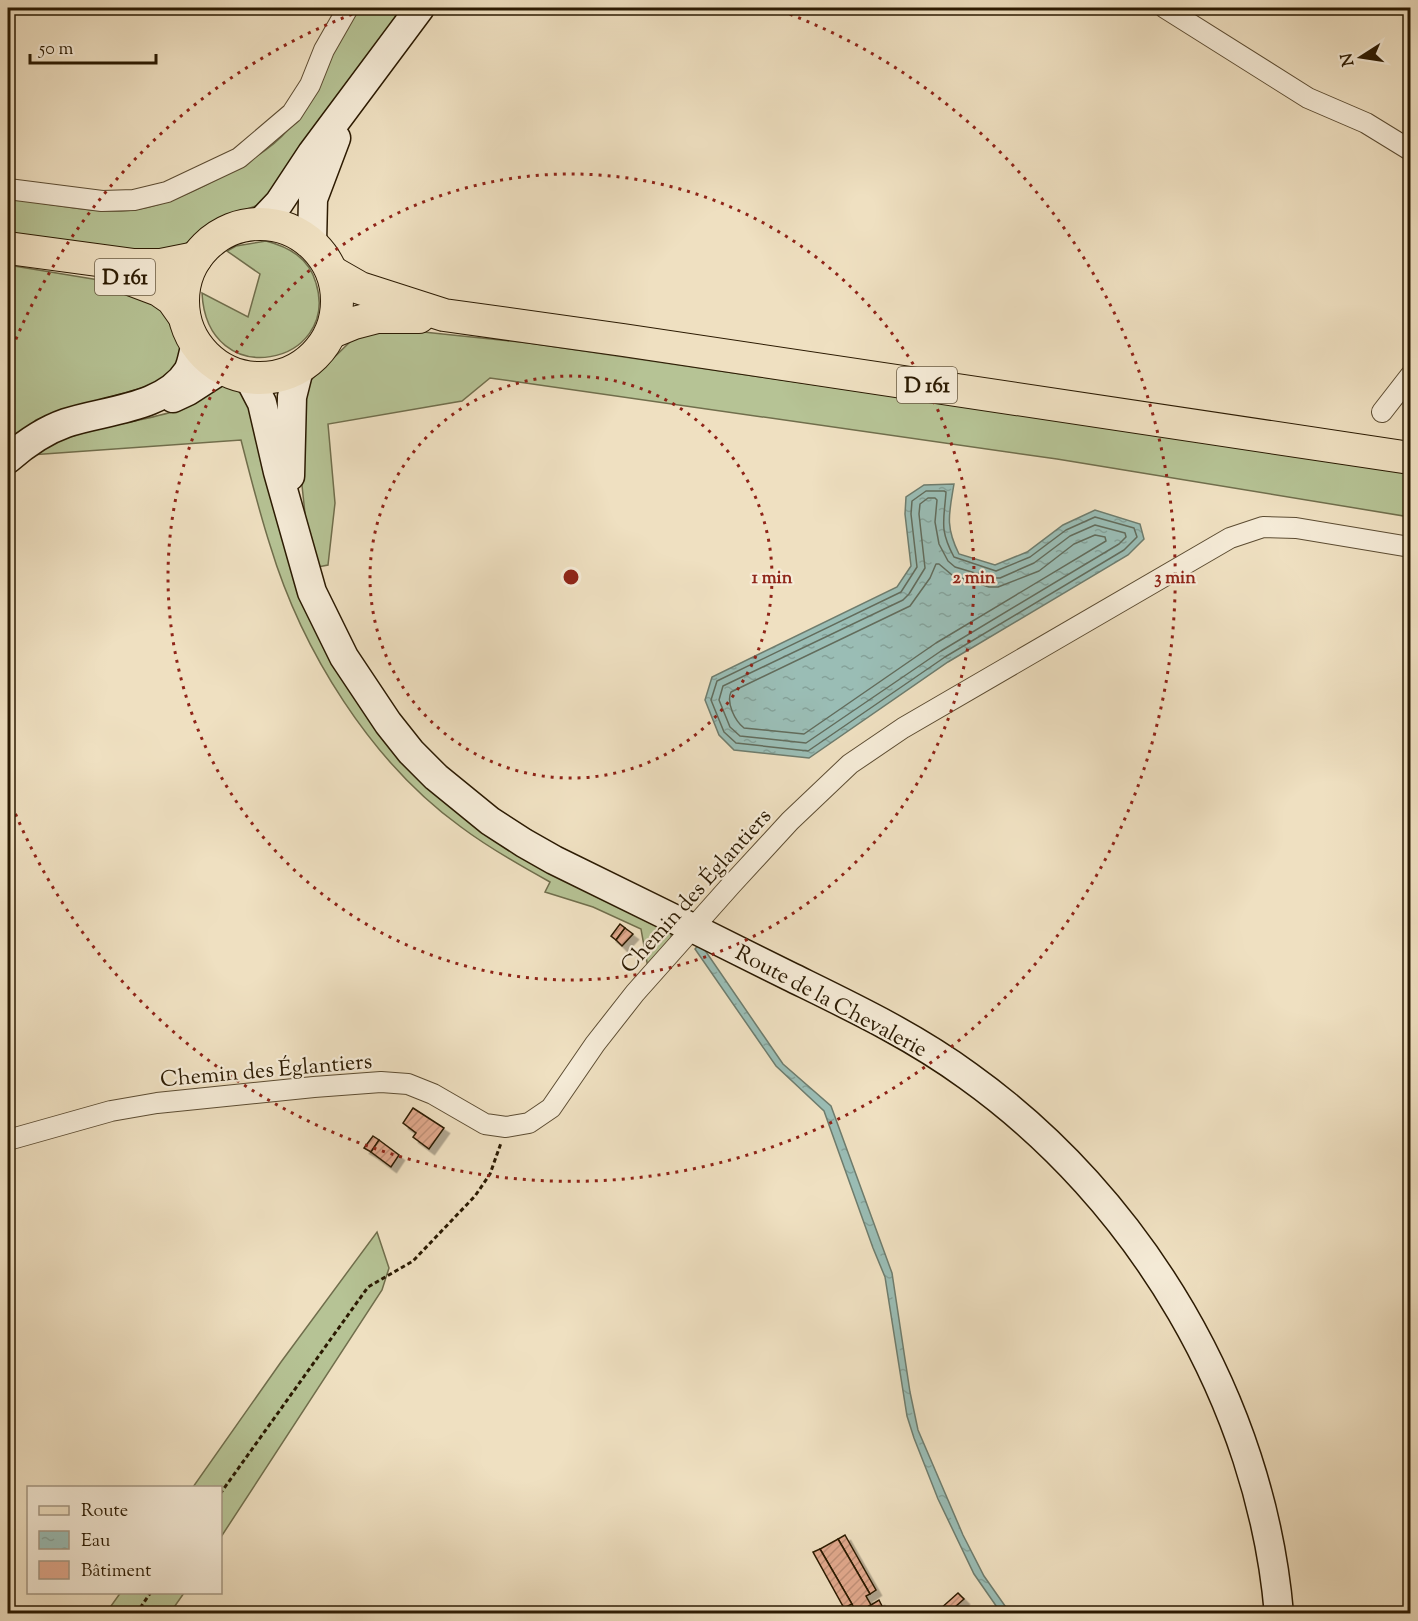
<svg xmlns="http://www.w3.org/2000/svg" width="1418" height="1621" font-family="'Sorts Mill Goudy',serif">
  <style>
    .grass { fill: #b6c395; stroke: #706e4c; stroke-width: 1.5 }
    .water { fill: url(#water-ripples); stroke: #6e7c6d; stroke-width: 1.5 }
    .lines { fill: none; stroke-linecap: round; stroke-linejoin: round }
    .shore { stroke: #626c5c; stroke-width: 1.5 }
    .building { fill: url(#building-hatch); stroke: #2b1a02; stroke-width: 1.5; filter: url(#shadow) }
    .street-casing { stroke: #5c4c32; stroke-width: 22 }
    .secondary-casing { stroke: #2b1a02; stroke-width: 31 }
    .primary-casing { stroke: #2b1a02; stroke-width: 34 }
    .path { stroke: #2b1a02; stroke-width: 3; stroke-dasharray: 4.5 3; stroke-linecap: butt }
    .street { stroke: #f5ebd7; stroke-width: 20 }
    .secondary { stroke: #f5ebd7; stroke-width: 28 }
    .primary { stroke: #efe0c1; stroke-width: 32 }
    .ring { fill: none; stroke: #8f2418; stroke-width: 3; stroke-dasharray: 3 6 }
    .labels { text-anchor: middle; stroke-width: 4.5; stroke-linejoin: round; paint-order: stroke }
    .shield { fill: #f5ebd7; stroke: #685942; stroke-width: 1.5 }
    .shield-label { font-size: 21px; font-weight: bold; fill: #2b1a02 }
    .street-label { font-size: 22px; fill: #2b1a02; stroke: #f5ebd7 }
    .centre { fill: #8f2418; stroke: #f5ebd7; stroke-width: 3 }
    .ring-label { font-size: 18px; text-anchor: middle; font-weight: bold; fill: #8f2418; stroke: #f5ebd7; stroke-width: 4.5; stroke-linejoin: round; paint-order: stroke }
  </style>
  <defs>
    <pattern id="water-ripples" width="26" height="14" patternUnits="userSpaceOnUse" patternTransform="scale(1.5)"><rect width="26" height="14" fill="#9abdb5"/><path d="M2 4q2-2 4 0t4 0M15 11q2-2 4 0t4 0" fill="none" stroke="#85a29a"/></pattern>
    <pattern id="building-hatch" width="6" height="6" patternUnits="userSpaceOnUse" patternTransform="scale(1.5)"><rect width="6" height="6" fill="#e1a98d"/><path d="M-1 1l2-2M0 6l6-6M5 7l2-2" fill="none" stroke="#c19178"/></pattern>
    <filter id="shadow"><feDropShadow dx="5.5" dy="5.5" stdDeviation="0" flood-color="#0004"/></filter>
  </defs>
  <rect width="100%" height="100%" fill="#efe0c1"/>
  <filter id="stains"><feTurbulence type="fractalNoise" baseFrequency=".00333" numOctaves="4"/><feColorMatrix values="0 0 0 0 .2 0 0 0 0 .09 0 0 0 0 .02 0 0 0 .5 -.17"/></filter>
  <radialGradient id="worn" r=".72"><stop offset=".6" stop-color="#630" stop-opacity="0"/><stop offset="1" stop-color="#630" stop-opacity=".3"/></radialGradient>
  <g class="grass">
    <path d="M362,8H399L400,14L264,203L212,222L184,245L163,254L97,247L8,232V198C45,203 103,216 139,209C172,203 202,188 231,171C256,158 278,144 295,121C318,88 333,33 362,8Z"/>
    <path d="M266,241C289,247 309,258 316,283C341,365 207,394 202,293L248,317L260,274L227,251L236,246Z"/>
    <path d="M8,265L105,281L169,312L182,350L180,367L156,384L54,413L36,420L8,444Z"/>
    <path d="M385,328L529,343L1410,472V517L1057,459L490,378L462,401L328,424L335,503L328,565L318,567L306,523L301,476L302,405L311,380L354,338Z"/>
    <path d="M223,386C236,387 242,393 248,403L390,743L672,931L670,942L648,968L641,929L593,907L545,892L550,882C519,865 489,848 461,827C371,762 302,651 270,545C259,511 250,475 241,440L30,455C77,425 124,427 175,411C192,405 205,390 223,386Z"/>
    <path d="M377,1232L389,1268L382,1290L221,1537L220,1488L193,1487L281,1362Z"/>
    <path d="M121,1592H184V1593L170,1613H106Z"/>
  </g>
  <g class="water">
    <path d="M954,484C949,514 945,526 959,554L995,565L1027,552L1063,525L1095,510L1140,524L1144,539L1128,555L948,662L809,758L734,750L719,735L705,700L712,677L897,587L911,566L905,514L906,497L924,485Z"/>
    <path d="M700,943L783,1064L831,1106L892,1273L910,1392L918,1430L963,1535L984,1576L1010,1613H1001L974,1574L938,1499L914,1438L907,1416L885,1277L873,1248L824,1111L776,1066L695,949Z"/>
  </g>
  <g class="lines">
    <g class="shore">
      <path d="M926,491H944L946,492C944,521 939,529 954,557L996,571L1030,557L1066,530L1095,517L1134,528L1137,537L1124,550L945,657L808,751L736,743L724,732L711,700L717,681L901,592L917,567L911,514L912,501Z"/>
      <path d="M928,498H935L937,500L935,522L939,544L948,561L955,567L992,578H1000L1034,563L1070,536L1095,525L1125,533L1126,537L1119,544L941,651L806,743L740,736L730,727L719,700L723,686L903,600L909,594L925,568L919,514L920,504Z"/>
      <path d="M1095,535L1105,537L1106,541L936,643L804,734L744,728C735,721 726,703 731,692L910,606L930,578L936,564H939L952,575L989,587H998L1039,571L1074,544Z"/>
    </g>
  </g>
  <g class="building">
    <path d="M620,924L625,928L616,940L611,936Z"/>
    <path d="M625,928L633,934L622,946L616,940Z"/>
    <path d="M413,1108L444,1128L429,1149L413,1137L416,1133L403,1123Z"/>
    <path d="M373,1136L379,1140L371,1152L364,1148Z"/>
    <path d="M379,1140L399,1155L391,1167L371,1152Z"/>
    <path d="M845,1535L876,1590L870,1594L838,1539Z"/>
    <path d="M838,1539L870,1594L866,1596L871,1605L857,1613L820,1549Z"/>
    <path d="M820,1549L852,1604L844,1608L813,1552Z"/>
    <path d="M958,1593L964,1599L947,1614H942L939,1610Z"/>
    <path d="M879,1600L886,1614H855L871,1605Z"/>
  </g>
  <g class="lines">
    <g class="street-casing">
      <g id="street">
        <path d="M1165,8L1308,98L1366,123L1410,150"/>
        <path d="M8,189L102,201L134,200L167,192L239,158L292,113L310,85L324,50L348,8"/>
        <path d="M1382,412L1410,376"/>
        <path d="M8,1140L111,1111L157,1103L314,1087L381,1082L408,1084L433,1094L485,1124L506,1127L529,1123L551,1108L595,1044L635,993L732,884L790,821L850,764L903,728L1230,538L1263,527L1296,528L1410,547"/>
      </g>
    </g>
    <g class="secondary-casing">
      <g id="secondary">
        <path d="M260,223L279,203L312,153L420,8"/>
        <path d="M312,243L313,199L336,138"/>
        <path d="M249,378L262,403L278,472L312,592L344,657L388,723L411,752L436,777L490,821L524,843L554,860C632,898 711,937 789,976C850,1006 912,1035 968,1076C1140,1199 1261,1402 1279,1614"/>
        <path d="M173,398L188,391L222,369"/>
        <path d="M8,459C26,443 43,431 66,423C104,410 164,409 188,371C192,364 193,353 196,344"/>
        <path d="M290,476L292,397L299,369"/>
      </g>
    </g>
    <g class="primary-casing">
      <g id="primary">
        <circle cx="260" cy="301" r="77"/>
        <path d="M8,248L134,265H161L196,258"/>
        <path d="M332,272L360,288L444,315L623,340L1410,458"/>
        <path d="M114,273L159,290L172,299L184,316"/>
        <path d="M332,332L354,323L377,317H419"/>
      </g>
    </g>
    <g class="path">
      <path d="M220,1494L368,1287L413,1261L475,1196L490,1174L501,1143"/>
      <path d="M136,1614L151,1592"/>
    </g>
    <use href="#street" class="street"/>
    <use href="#secondary" class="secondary"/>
    <use href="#primary" class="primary"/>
  </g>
  <g class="ring">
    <circle cx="571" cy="577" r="201"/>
    <circle cx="571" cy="577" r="403"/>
    <path d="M9 356A604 604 0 0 1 369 8M773 8A604 604 0 1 1 9 798"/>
  </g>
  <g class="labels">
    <g class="shield">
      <rect x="95" y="259" width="60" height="36" rx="4.5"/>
      <rect x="897" y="367" width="60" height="36" rx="4.5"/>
    </g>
    <g class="shield-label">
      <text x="125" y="284">D 161</text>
      <text x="927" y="392">D 161</text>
    </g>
    <g class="street-label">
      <text transform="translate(695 890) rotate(-48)" y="8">Chemin des Églantiers</text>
      <text transform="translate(832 1000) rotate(28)" y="8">Route de la Chevalerie</text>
      <text transform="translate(266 1069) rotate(-5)" y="8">Chemin des Églantiers</text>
    </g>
  </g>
  <circle cx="571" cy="577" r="9" class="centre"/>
  <g class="ring-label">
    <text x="772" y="583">1 min</text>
    <text x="974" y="583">2 min</text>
    <text x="1175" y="583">3 min</text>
  </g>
  <rect width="1418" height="1621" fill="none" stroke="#efe0c1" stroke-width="30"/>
  <rect x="9" y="9" width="1400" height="1603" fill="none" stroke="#2b1a02" stroke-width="3"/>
  <rect x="15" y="15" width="1388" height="1591" fill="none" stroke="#2b1a02" stroke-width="1.5"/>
  <rect x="27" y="1486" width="195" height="108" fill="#f5ebd7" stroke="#a49782" stroke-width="1.5"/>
  <rect x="39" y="1506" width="30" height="9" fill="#efe0c1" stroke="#a49782" stroke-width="1.5"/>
  <text x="81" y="1516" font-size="18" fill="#2b1a02">Route</text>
  <rect x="39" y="1531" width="30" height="18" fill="url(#water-ripples)" stroke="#a49782" stroke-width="1.5"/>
  <text x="81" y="1546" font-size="18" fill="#2b1a02">Eau</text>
  <rect x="39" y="1561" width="30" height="18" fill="#e1a98d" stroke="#a49782" stroke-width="1.5"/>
  <text x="81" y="1576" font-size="18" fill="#2b1a02">Bâtiment</text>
  <g transform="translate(1361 57) rotate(258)" stroke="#f5ebd7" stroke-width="4.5" paint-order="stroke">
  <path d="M0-4.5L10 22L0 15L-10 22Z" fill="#2b1a02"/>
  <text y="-9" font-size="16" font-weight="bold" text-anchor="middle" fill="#2b1a02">N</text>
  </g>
  <path d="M30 54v9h126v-9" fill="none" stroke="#2b1a02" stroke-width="3"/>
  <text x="39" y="54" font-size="18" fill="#2b1a02" stroke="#f5ebd7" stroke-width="4.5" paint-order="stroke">50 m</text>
  <rect width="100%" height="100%" filter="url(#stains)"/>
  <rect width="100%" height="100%" fill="url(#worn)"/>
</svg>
